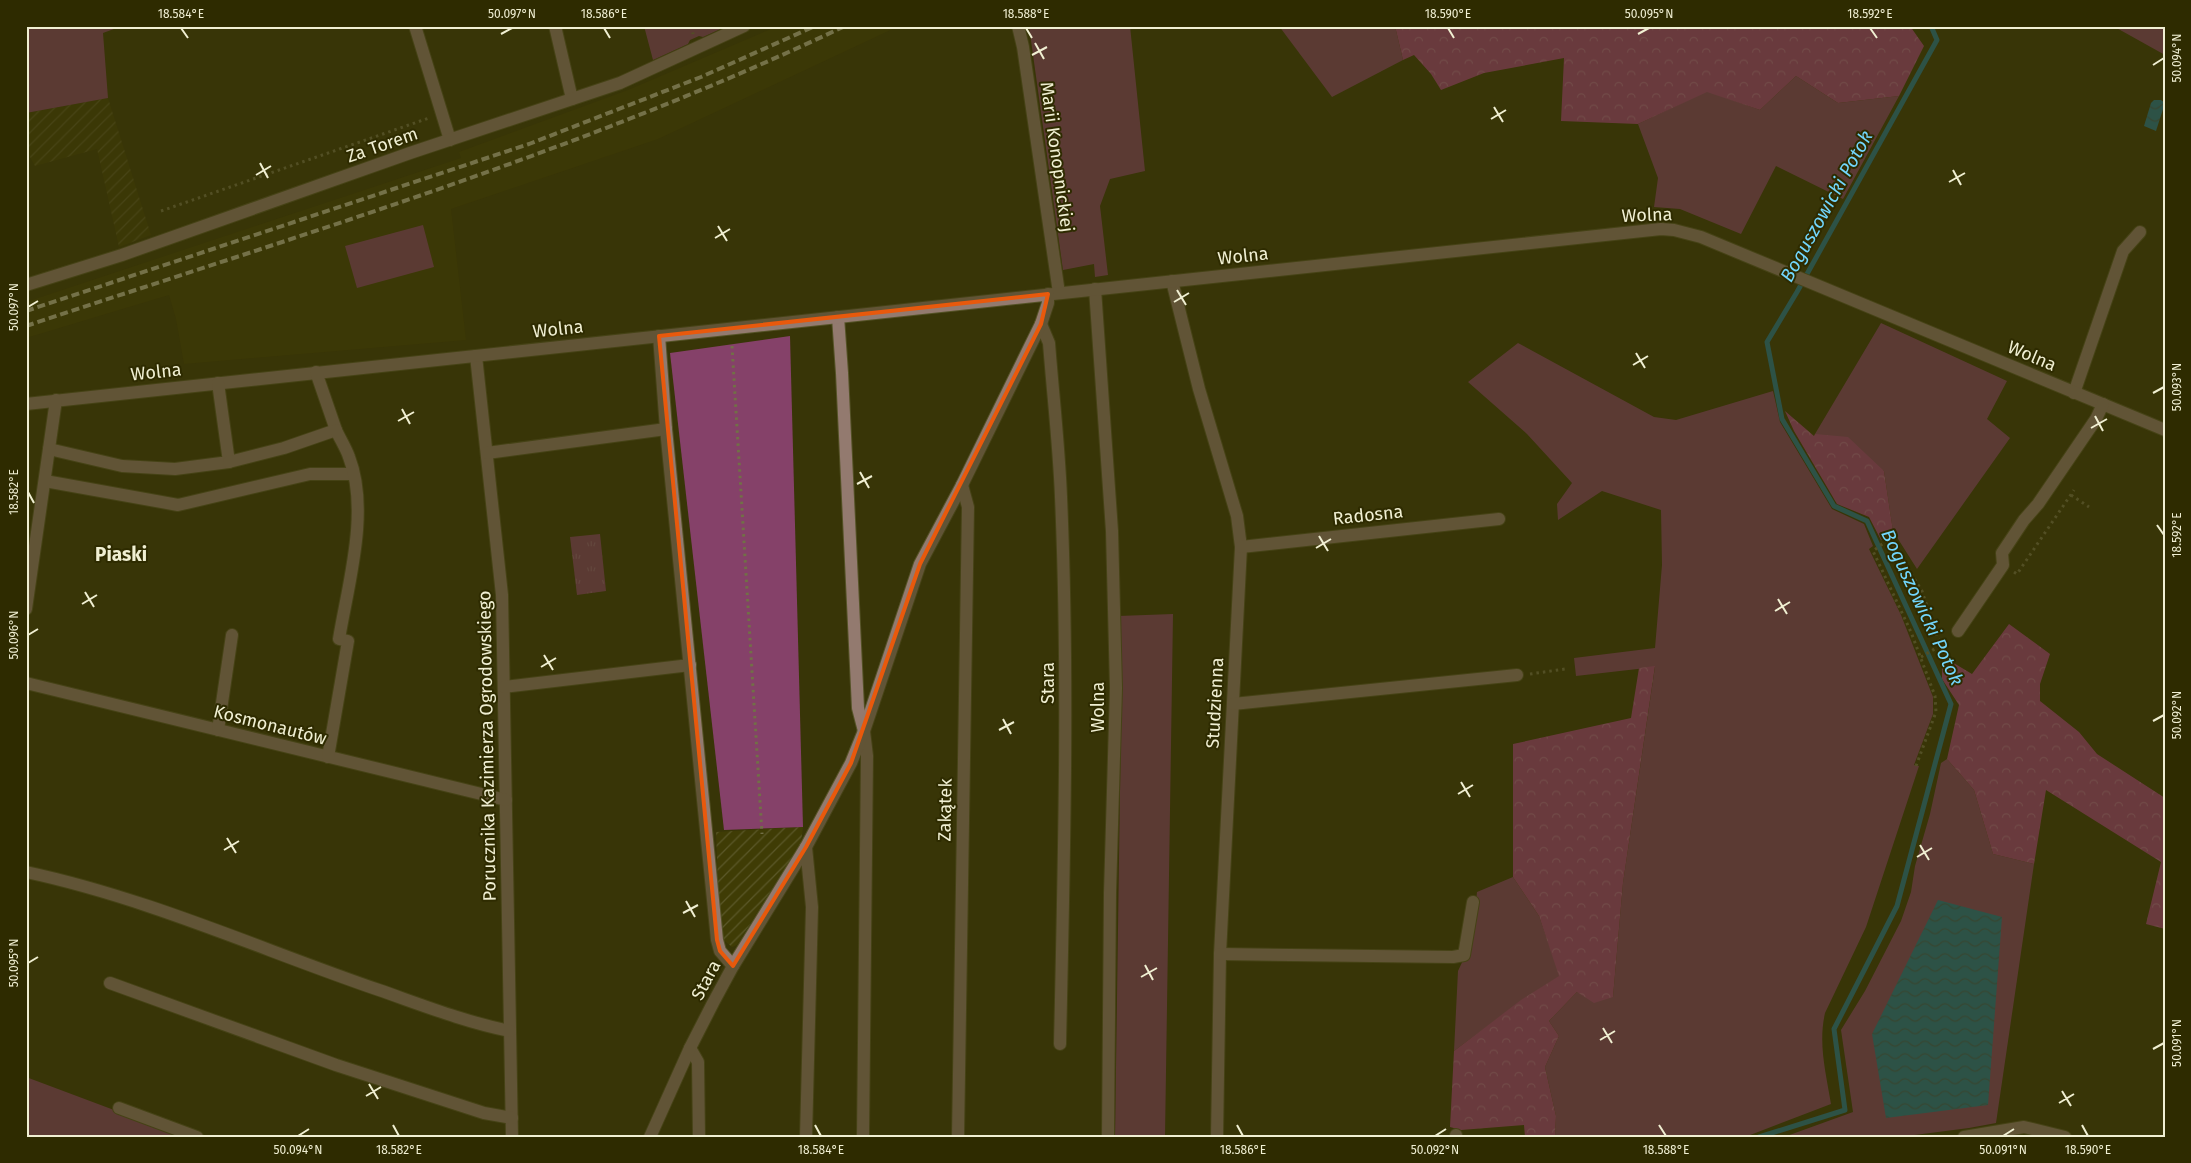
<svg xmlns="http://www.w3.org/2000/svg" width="2191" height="1163" font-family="'Fira Sans',sans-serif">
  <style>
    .built { fill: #3f3c05 }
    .industrial { fill: url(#industrial-furrows) }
    .green { fill: #854169 }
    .forest { fill: url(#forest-crowns) }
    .park { fill: url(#park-tufts) }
    .water { fill: url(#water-waves) }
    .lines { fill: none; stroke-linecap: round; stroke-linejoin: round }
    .stream { stroke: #207592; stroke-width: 5 }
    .minor-casing { stroke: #555327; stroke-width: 14 }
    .path { stroke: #726f47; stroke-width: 3; stroke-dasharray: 2.5 4; stroke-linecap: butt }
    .minor { stroke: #937a6f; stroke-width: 12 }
    .rail { stroke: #bcba98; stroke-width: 4; stroke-dasharray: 8 4; stroke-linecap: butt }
    .marked { fill: none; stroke: #e8590c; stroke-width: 4; stroke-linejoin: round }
    .ticks { fill: none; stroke: #f0efd2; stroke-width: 2 }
    .labels { text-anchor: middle; stroke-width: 4; stroke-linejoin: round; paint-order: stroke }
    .street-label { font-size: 18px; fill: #f0efd2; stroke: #2e2b00 }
    .water-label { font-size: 19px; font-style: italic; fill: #72d6fc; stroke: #2e2b00 }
    .neighbourhood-label { font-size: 19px; font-weight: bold; fill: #f0efd2; stroke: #2e2b00 }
    .neatline { fill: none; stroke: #f0efd2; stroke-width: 2 }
    .ticks-label { font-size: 12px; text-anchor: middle; fill: #f0efd2 }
  </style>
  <defs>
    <pattern id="industrial-furrows" width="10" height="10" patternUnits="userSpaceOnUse" patternTransform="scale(1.25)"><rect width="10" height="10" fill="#3f3c05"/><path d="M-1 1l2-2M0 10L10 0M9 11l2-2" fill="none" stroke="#5b5829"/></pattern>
    <pattern id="forest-crowns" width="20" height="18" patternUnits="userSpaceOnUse" patternTransform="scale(1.25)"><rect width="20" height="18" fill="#a5417f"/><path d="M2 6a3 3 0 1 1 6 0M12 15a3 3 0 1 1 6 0" fill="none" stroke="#b66696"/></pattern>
    <pattern id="park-tufts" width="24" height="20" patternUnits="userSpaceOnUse" patternTransform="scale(1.25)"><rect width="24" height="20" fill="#854169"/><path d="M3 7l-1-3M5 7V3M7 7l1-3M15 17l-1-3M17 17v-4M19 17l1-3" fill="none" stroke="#975d7e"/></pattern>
    <pattern id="water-waves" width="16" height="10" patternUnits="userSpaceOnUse" patternTransform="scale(1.25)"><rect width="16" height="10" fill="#207592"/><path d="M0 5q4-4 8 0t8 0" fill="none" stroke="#345e68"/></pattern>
  </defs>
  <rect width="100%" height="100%" fill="#383507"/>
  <path class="built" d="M778,26H899L658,139L451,209L466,340L184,364L176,319L169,295L26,338V302L461,158L459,152L628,90Z"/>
  <g class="industrial">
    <path d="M108,98L151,235L119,247L97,149L35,166L26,150V113Z"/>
    <path d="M803,827L801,842L737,945L732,947L720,937L716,832Z"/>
  </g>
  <g class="green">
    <path d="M26,26H122L103,33L108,98L26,113Z"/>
    <path d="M644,26H727L703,37L699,36L690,40L688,44L653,60Z"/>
    <path d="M1029,26H1130L1145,171L1110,179L1100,206L1108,275L1095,277L1094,264L1063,270Z"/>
    <path d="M1279,26H1395L1403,60L1332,97Z"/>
    <path d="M2113,26H2165V55Z"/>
    <path d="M1796,76L1838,103L1899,96L1843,199L1776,166L1741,234L1680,209L1654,207L1658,178L1638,124L1707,91L1760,110Z"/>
    <path d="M423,225L434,267L357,288L345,246Z"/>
    <path d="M1881,323L2007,381L1987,419L2010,438L1917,569L1893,531L1884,471L1815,434Z"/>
    <path d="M790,336L803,827L724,830L670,353Z"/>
    <path d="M1518,343L1654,417L1676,420L1773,391L1780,422L1832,509L1864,524L1873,546L1869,549L1901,615L1933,697V714L1914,765L1919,766L1866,927L1825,1013C1818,1044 1826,1073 1831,1104L1745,1137H1555L1556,1116L1545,1067L1559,1036L1549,1021L1577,992L1613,997L1623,883L1655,667L1576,676L1574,658L1655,648L1662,565L1661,510L1602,491L1558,520L1557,504L1572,483L1527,434L1468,382Z"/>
    <path d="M1173,614L1165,1137H1115L1121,723L1118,616Z"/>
    <path d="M1947,759L1974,790L1993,854L2034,864L1996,1123L1969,1128L1899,1137H1784L1853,1112L1841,1030L1865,991L1901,921L1911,892L1915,866L1930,814L1941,763Z"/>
    <path d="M1513,877L1539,916L1560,976L1525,998L1454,1051L1458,971L1472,941L1477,892Z"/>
    <path d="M26,1077L186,1137H26Z"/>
  </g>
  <g class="forest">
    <path d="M1395,26H1910L1924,46L1899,96L1838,103L1796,76L1760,110L1707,92L1638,124L1561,121L1564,58L1484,73L1441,90L1431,74L1414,55L1403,60Z"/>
    <path d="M1785,411L1814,436L1815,434L1848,437L1884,471L1893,531L1881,540L1869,517L1837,504L1794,431Z"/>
    <path d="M2009,624L2050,654L2040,684V701L2079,732L2097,754L2165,798V929L2146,924L2161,862L2046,790L2034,864L1993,854L1974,790L1947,759L1959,705L1942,679V656L1972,674Z"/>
    <path d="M1655,666L1623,883L1613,997L1594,1003L1577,992L1549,1021L1559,1036L1545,1067L1556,1116L1555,1137H1525L1524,1125L1461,1130L1450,1127L1454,1051L1521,1000L1559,976L1539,916L1513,877V744L1631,718L1639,668Z"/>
  </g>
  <path class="park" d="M600,534L606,591L577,595L570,537Z"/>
  <g class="water">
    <path d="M2154,100H2161L2165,103L2156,131L2144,126L2151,103Z"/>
    <path d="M1938,900L2002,917L1988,1105L1886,1118L1872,1034Z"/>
  </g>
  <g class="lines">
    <path class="stream" d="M1759,1137L1845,1110L1834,1029L1897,906L1951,704L1867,521L1834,506L1782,419L1767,342L1797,292L1937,40L1931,26"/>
    <g class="minor-casing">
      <g id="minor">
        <path d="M415,26L450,140"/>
        <path d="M555,26L572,99"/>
        <path d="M1018,26L1023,47L1059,293"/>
        <path d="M1172,281L1199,389L1237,516L1241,547L1220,954L1217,1137"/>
        <path d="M26,285L122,255L410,153L620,83L744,26"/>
        <path d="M1095,289L1112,531L1116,688L1110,893L1108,1137"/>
        <path d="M838,317L842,373L858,708L864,731L867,756L863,1137"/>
        <path d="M1041,324L1049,343C1053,395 1059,446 1061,497C1069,680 1064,862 1060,1044"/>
        <path d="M659,336L666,429L717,940L720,951L733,966"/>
        <path d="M476,356L502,595L512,1137"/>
        <path d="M2074,393L2123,251L2140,232"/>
        <path d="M26,404L1661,229L1674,230L1701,237L2165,430"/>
        <path d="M49,449L122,466L175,469L229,462L218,383"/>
        <path d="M487,453L666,429"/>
        <path d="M229,462L284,448L336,430L316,372"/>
        <path d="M45,481L178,505L310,474H353"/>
        <path d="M1241,547L1499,519"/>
        <path d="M26,609L56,400"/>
        <path d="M1958,631L2003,565L2002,553L2024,520L2038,504L2096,419L2103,404"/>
        <path d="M26,683L506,800"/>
        <path d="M504,687L690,665"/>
        <path d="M1233,704L1517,675"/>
        <path d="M218,730L232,635"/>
        <path d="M328,757L348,641L339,639C348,584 370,511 349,457C346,448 340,439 336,430"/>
        <path d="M26,872C148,898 262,950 379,990C422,1005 465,1022 510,1031"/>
        <path d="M1220,954L1453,957L1464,955L1473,902"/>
        <path d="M110,983L336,1065L484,1113L512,1118"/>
        <path d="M690,1048L698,1062L699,1137"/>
        <path d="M119,1108L197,1137"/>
        <path d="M1456,1135V1137"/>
        <path d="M650,1137L690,1048L713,1003L733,966L806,847L851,763L864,731L920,564L962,485L1041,324L1048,303V294"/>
        <path d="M806,1137L812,907L806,847"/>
        <path d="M958,1137L968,507L962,485"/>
        <path d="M1964,1137L2024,1127L2065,1137"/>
      </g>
    </g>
    <g class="path">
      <path d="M692,26L693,34"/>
      <path d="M161,211L429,118"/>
      <path d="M732,346L762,834"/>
      <path d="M2071,495L2089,507"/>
      <path d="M2014,572L2017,574L2074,490"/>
      <path d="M1921,657L1948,641"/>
      <path d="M1530,674L1565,669"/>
      <path d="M1916,766L1936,712L1935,696L1911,632L1873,551L1889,539L1922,591L1937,637L1942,645"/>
    </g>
    <use href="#minor" class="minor"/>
    <g class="rail">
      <path d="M26,311L529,144L701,77L815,26"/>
      <path d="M26,326C303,234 582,151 845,26"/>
    </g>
  </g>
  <path d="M0 0H2191V1163H0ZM1048,294L1041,324L920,564L851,763L806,847L733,966L720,951L717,940L659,336Z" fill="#383507" fill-opacity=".55" fill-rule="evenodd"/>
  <path class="marked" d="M1048,294L1041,324L920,564L851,763L806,847L733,966L720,951L717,940L659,336Z"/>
  <path class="ticks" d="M181,28L188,38M604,28L610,38M1026,28L1032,38M1448,28L1454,38M1870,28L1877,38M501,34L512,28M1638,34L1649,28M1035,43L1044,59M1032,55L1047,47M2153,65L2164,58M1494,107L1503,122M1491,119L1506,110M260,163L268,178M1953,170L1961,185M256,175L271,166M1949,182L1965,173M718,226L727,241M715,238L730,229M1177,290L1186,305M1174,302L1189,293M28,307L38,301M1636,353L1645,368M1633,365L1648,356M2153,393L2164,387M402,409L410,424M2095,416L2103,431M398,421L414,412M2091,428L2107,419M860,472L869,488M857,484L872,476M28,492L34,503M2157,525L2164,535M1319,536L1328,551M1316,548L1331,539M85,592L94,607M1778,599L1787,614M82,604L97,595M1775,611L1790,602M28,635L38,629M544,655L553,670M541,667L556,658M1003,719L1011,734M2153,721L2164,715M999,730L1014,722M1461,782L1470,797M1458,794L1473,785M227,838L236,853M1920,845L1929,860M224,850L239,841M1917,857L1932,848M686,901L695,917M683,913L698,905M28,963L38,957M1145,965L1153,980M1141,977L1157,968M1603,1028L1612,1043M1600,1040L1615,1031M2153,1049L2164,1043M369,1084L378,1099M2062,1091L2071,1106M366,1096L381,1087M2059,1103L2074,1094M393,1125L399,1136M815,1125L821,1136M1237,1125L1243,1136M1659,1125L1666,1136M2082,1125L2088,1136M298,1136L309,1129M1435,1136L1446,1129M2003,1136L2014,1129"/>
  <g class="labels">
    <g class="street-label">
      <text transform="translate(382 145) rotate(-19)" y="6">Za Torem</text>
      <text transform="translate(1057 157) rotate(82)" y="6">Marii Konopnickiej</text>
      <text transform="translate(1647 215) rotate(-2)" y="6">Wolna</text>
      <text transform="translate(1243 256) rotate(-6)" y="6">Wolna</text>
      <text transform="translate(558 329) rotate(-6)" y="6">Wolna</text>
      <text transform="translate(2032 356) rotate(23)" y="6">Wolna</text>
      <text transform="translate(156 372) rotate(-6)" y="6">Wolna</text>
      <text transform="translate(1368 515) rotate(-6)" y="6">Radosna</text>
      <text transform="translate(1048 683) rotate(-90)" y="6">Stara</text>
      <text transform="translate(1215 703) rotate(-87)" y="6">Studzienna</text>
      <text transform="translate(1098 707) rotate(-90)" y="6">Wolna</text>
      <text transform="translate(270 725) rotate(14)" y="6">Kosmonautów</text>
      <text transform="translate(487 746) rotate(-91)" y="6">Porucznika Kazimierza Ogrodowskiego</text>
      <text transform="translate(945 810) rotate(-89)" y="6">Zakątek</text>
      <text transform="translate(706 980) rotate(-62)" y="6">Stara</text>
    </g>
    <g class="water-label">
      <text transform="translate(1826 206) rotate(-61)" y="7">Boguszowicki Potok</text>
      <text transform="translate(1923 607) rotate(65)" y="7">Boguszowicki Potok</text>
    </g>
    <g class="neighbourhood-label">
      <text x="121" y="561">Piaski</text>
    </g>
  </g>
  <rect width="2191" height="1163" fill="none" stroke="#2e2b00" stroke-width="55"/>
  <rect x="28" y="28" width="2136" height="1108" class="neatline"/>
  <g class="ticks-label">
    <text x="181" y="18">18.584°E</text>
    <text x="512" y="18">50.097°N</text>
    <text x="604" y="18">18.586°E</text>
    <text x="1026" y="18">18.588°E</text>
    <text x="1448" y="18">18.590°E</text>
    <text x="1649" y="18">50.095°N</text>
    <text x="1870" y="18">18.592°E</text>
    <text transform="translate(2177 58) rotate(-90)" y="4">50.094°N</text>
    <text transform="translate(14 307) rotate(-90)" y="4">50.097°N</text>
    <text transform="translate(2177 387) rotate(-90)" y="4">50.093°N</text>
    <text transform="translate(14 492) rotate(-90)" y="4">18.582°E</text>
    <text transform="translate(2177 535) rotate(-90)" y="4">18.592°E</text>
    <text transform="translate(14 635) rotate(-90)" y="4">50.096°N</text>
    <text transform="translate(2177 715) rotate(-90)" y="4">50.092°N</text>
    <text transform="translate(14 963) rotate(-90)" y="4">50.095°N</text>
    <text transform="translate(2177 1043) rotate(-90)" y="4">50.091°N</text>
    <text x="298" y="1154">50.094°N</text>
    <text x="399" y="1154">18.582°E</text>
    <text x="821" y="1154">18.584°E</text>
    <text x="1243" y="1154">18.586°E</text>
    <text x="1435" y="1154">50.092°N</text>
    <text x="1666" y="1154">18.588°E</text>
    <text x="2003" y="1154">50.091°N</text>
    <text x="2088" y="1154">18.590°E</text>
  </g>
</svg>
